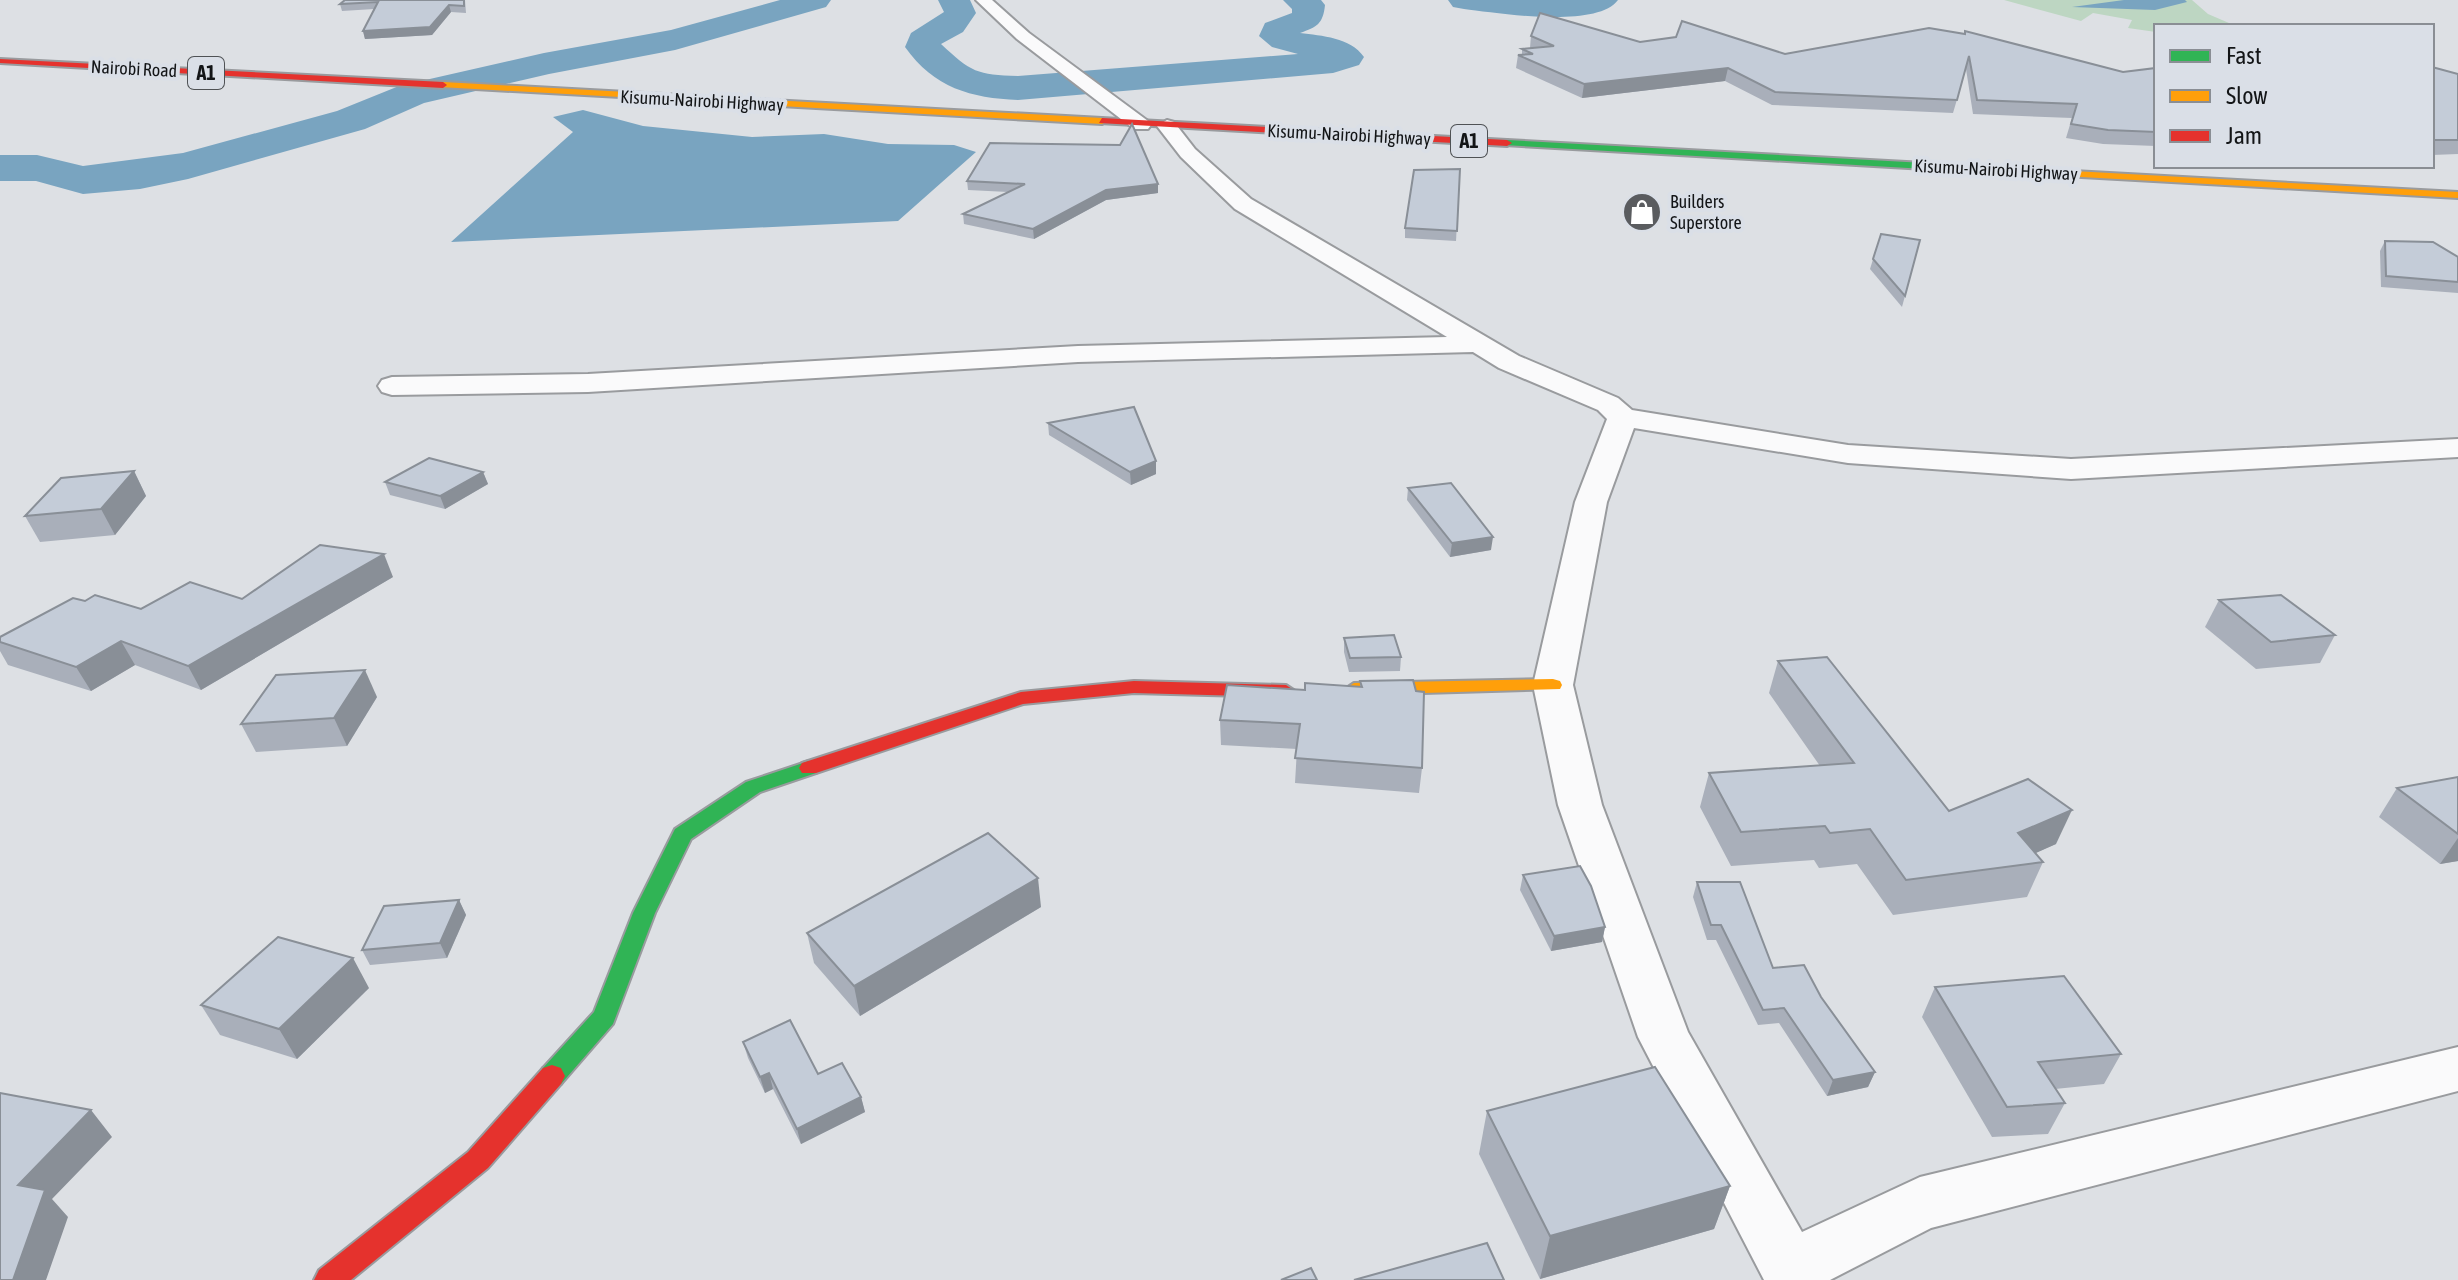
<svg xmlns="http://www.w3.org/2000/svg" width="2458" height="1280" font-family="'Asap Condensed',sans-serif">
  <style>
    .green { fill: #bdd6c2 }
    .water { fill: #79a4c0 }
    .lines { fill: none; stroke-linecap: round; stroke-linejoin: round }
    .river { fill: #79a4c0; fill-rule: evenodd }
    .street-casing { stroke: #999b9e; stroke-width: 4 }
    .fast-casing { stroke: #999b9e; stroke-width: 4 }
    .slow-casing { stroke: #999b9e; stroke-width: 4 }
    .jam-casing { stroke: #999b9e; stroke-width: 4 }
    .street { fill: #fafafb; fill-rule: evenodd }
    .fast { fill: #30b455; fill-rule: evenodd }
    .slow { fill: #ff9f0a; fill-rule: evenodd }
    .jam { fill: #e5322d; fill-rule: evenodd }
    .wall { fill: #a9afba }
    .shaded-wall { fill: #898f97 }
    .building { fill: #c4ccd8; stroke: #898f97; stroke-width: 2 }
    .labels { text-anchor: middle; stroke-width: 8; stroke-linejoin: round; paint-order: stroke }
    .far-street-label { font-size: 18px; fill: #131517; stroke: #dadfe7 }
    .far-poi-label { font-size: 18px; fill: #131517; stroke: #dadfe7; text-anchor: start }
    .shield { fill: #dadfe7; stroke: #4f5255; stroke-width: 2 }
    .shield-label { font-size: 20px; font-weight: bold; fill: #131517 }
  </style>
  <rect width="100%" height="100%" fill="#dde0e4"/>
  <path class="green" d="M2004,0H2192L2208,14L2236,26H2156V32L2128,28L2132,20L2093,13L2081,21Z"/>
  <g class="water">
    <path d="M2124,0H2185L2187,2L2155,10L2072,7Z"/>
    <path d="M583,110L643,126L752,137L824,134L888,144L954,145L976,152L898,221L451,242L573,132L553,117Z"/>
  </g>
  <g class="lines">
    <g class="river">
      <path d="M780,0H831L826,7L675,50L549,74L424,103L365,129L188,179L140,189L83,194L36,181H0V155H37L83,166L183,153L337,111L399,86L544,53L671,30Z"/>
      <path d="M938,0H970L976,13L963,32L941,44C971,72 977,75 1018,76L1298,54L1272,47L1259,36L1265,23L1292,13V9L1283,0H1321L1325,5C1323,24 1317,27 1300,33C1322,36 1350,37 1364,57L1359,65L1333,73L1018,100C971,98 934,88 905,47L911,33L944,12Z"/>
      <path d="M1448,0H1618C1597,29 1497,13 1464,9L1453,7Z"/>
    </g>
    <g class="street-casing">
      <g id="street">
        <path d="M976,0H992L1029,33L1148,121L1151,125L1148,129H1134L1017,39Z"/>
        <path d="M1167,120L1174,122L1195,149L1251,199L1519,356L1618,398L1632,410L1848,445L2071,459L2458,439V457L2071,479L1848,463L1634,428L1607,502L1573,685L1602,805L1688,1032L1802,1232L1920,1177L2458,1047V1091L1931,1228L1830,1280H1764L1638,1037L1558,805L1533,685L1575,502L1607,419L1598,410L1499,368L1473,352L1078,362L588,392L392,395L382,392L378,386L382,380L392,377L588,374L1078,346L1447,337L1235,209L1181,157L1157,126Z"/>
      </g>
    </g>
    <g class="fast-casing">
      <g id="fast">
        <path d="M1507,140L1943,164L1948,167L1943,170L1504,145V141Z"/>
        <path d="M809,761L816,763L819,768L816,773L760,792L691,839L655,913L613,1024L561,1084L552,1087L543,1084L539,1076L543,1068L594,1012L633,913L675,829L746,782Z"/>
      </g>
    </g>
    <g class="slow-casing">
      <g id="slow">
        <path d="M443,82L1102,118L1107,121L1102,124L440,87Z"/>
        <path d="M1943,164L2458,192V198L1940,169L1938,167Z"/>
        <path d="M1553,679L1560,681L1562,685L1560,689L1354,695L1345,689L1354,683Z"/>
      </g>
    </g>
    <g class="jam-casing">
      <g id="jam">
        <path d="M0,59L443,82L447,85L443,88L0,63Z"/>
        <path d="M1102,118L1507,140L1512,143L1507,146L1099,123Z"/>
        <path d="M1134,681L1286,685L1295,691L1286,697L1134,693L1023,704L816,773H802L799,768L802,763L1021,692Z"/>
        <path d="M552,1065L561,1068L565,1076L561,1084L488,1168L351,1280H314L319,1270L468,1152L543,1068Z"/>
      </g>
    </g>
    <use href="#street" class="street"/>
    <use href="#fast" class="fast"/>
    <use href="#slow" class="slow"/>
    <use href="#jam" class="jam"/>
  </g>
  <g class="wall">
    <path d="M465,0L466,13L451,12L432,35L365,39L363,31L374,9L342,11L340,4Z"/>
    <path d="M1965,31L2123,72L2156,68V146L2103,144L2066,138L2072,118L1973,114L1966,69L1953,113L1772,105L1725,81L1582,98L1516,68L1518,55H1522V49L1530,48L1531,36L1640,42L1785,54L1964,34Z"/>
    <path d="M2432,67L2458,74V154L2432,155Z"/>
    <path d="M1120,145L1158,193L1106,200L1034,239L964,224L963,214L1008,192L968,190L967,181Z"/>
    <path d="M1460,169L1456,241L1405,238V228Z"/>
    <path d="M1881,234L1920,240L1902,307L1870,269Z"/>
    <path d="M2385,241L2458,257V293L2381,287L2380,251Z"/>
    <path d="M1048,423L1156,474L1131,485L1049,435Z"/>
    <path d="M134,471L146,496L115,535L40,542L25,516Z"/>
    <path d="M483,472L488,484L445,509L390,495L385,482Z"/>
    <path d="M1408,488L1491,550L1450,557L1407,500Z"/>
    <path d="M393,577L201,690L135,665L91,691L8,665L0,651V637L85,601L141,609L242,599Z"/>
    <path d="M2219,600L2335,635L2320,663L2256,669L2205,627Z"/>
    <path d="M1344,638L1401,657L1400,671L1349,672L1344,652Z"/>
    <path d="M1778,661L1949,811L2056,844L2035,853L2043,862L2027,897L1893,915L1857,864L1819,868L1814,860L1731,866L1700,807L1709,773L1820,766L1769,693Z"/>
    <path d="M1360,681L1422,768L1419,793L1295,783L1297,749L1221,745L1220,720L1305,690L1360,687Z"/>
    <path d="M377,697L347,746L256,752L241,724Z"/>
    <path d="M2458,777V861L2440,864L2379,817L2397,788Z"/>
    <path d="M1523,875L1605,927L1602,942L1551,951L1520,890Z"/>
    <path d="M1697,882L1773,968L1821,997L1875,1072L1868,1087L1827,1096L1779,1023L1758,1025L1716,940H1707L1693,897Z"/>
    <path d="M459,900L466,915L447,958L370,965L362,950Z"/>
    <path d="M1041,907L860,1016L814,963L807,933Z"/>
    <path d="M1935,987L2121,1054L2104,1084L2055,1089L2065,1103L2048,1134L1992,1137L1922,1017Z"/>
    <path d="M369,988L297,1059L220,1035L201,1005Z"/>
    <path d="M743,1042L818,1074L861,1097L865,1112L801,1144L773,1089L765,1093L748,1058Z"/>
    <path d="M1487,1111L1730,1186L1714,1229L1540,1279L1479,1154Z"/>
  </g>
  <g class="shaded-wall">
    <path d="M449,5L451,12L432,35L365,39L363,31Z"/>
    <path d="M1728,68L1725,81L1582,98L1584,84Z"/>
    <path d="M1158,184V193L1106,200L1034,239L1033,229L1106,190Z"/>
    <path d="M1156,461V474L1131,485L1130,472Z"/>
    <path d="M134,471L146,496L115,535L101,509Z"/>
    <path d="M483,472L488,484L445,509L440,496Z"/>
    <path d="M1493,537L1491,550L1450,557L1452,543Z"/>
    <path d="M384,554L393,577L201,690L188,666Z"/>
    <path d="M121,641L135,665L91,691L76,667Z"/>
    <path d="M365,670L377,697L347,746L334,718Z"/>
    <path d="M2072,810L2056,844L2002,868L2018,833Z"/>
    <path d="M2458,838V861L2440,864Z"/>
    <path d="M1038,878L1041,907L860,1016L854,986Z"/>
    <path d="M459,900L466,915L447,958L440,943Z"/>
    <path d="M1605,927L1602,942L1551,951L1554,936Z"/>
    <path d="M353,958L369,988L297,1059L279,1029Z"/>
    <path d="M1875,1072L1868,1087L1827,1096L1833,1080Z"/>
    <path d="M769,1073L773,1089L765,1093L760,1077Z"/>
    <path d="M861,1097L865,1112L801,1144L797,1129Z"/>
    <path d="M91,1110L112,1137L52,1199L68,1217L46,1280H13L18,1185Z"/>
    <path d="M1730,1186L1714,1229L1540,1279L1550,1236Z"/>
  </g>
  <g class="building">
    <path d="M345,0H464V6L449,5L430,27L363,31L378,2L340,4Z"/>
    <path d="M1540,13L1640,42L1676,37L1682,21L1785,54L1929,28L1965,34V31L2123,72L2156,68V132L2108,130L2071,124L2077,104L1977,100L1969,56L1957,100L1775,92L1728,68L1584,84L1518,55L1533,54L1522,49L1554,46L1531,36Z"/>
    <path d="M2432,67L2458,74V140H2432Z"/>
    <path d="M1132,124L1158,184L1106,190L1033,229L963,214L1025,184L967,181L990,143L1120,145Z"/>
    <path d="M1460,169L1457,231L1405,228L1414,170Z"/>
    <path d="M1881,234L1920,240L1905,296L1873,259Z"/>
    <path d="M2385,241L2433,242L2458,257V282L2386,276Z"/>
    <path d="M1134,407L1156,461L1130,472L1048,423Z"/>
    <path d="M429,458L483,472L440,496L385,482Z"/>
    <path d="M134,471L101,509L25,516L61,478Z"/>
    <path d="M1451,483L1493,537L1452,543L1408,488Z"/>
    <path d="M320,545L384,554L188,666L121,641L76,667L0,642V637L73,598L85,601L95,595L141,609L190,582L242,599Z"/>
    <path d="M2281,595L2335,635L2271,642L2219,600Z"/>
    <path d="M1394,635L1401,657L1350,658L1344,638Z"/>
    <path d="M1827,657L1949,811L2028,779L2072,810L2018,833L2043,862L1906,880L1870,829L1830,833L1825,826L1741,832L1709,773L1854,763L1778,661Z"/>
    <path d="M365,670L334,718L241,724L276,675Z"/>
    <path d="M1413,680L1416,691L1424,692L1422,768L1295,758L1300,724L1220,720L1227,685L1305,690V683L1362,687L1360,681Z"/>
    <path d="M2458,777V834L2397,788Z"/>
    <path d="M988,833L1038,878L854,986L807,933Z"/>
    <path d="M1580,866L1591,886L1605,927L1554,936L1523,875Z"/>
    <path d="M1697,882H1740L1773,968L1804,965L1821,997L1875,1072L1833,1080L1784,1008L1763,1010L1721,925H1711Z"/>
    <path d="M459,900L440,943L362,950L384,906Z"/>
    <path d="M278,937L353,958L279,1029L201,1005Z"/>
    <path d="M2064,976L2121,1054L2038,1062L2065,1103L2007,1107L1935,987Z"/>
    <path d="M790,1020L818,1074L842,1063L861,1097L797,1129L769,1073L760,1077L743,1042Z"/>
    <path d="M1655,1067L1730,1186L1550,1236L1487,1111Z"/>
    <path d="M0,1093L91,1110L18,1185L45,1190L13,1280H0Z"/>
    <path d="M1487,1243L1504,1280H1354Z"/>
    <path d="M1311,1268L1317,1280H1281Z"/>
  </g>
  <defs>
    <g id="shop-disc" transform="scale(2)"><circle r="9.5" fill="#5a5c5f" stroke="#dadfe7"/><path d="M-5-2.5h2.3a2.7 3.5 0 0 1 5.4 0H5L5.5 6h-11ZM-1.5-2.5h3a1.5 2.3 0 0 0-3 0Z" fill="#fff"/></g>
  </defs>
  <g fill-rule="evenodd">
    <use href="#shop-disc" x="1642" y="212"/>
  </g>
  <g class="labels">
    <g class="far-street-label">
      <text transform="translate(134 69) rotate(3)" y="6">Nairobi Road</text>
      <text transform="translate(702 101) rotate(3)" y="6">Kisumu-Nairobi Highway</text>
      <text transform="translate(1349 135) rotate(3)" y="6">Kisumu-Nairobi Highway</text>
      <text transform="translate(1996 170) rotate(3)" y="6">Kisumu-Nairobi Highway</text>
    </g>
    <g class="far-poi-label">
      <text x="1670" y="208">Builders<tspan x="1670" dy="21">Superstore</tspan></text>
    </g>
    <g class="shield">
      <rect x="188" y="57" width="36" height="32" rx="6"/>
      <rect x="1451" y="125" width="36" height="32" rx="6"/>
    </g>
    <g class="shield-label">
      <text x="206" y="80">A1</text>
      <text x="1469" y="148">A1</text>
    </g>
  </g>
  <rect x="2154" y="24" width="280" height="144" fill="#dadfe7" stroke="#8a8e94" stroke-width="2"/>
  <rect x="2170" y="50" width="40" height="12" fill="#30b455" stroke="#8a8e94" stroke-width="2"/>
  <text x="2226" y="64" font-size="24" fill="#131517">Fast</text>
  <rect x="2170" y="90" width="40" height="12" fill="#ff9f0a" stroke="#8a8e94" stroke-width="2"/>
  <text x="2226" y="104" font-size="24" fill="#131517">Slow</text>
  <rect x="2170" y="130" width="40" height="12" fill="#e5322d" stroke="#8a8e94" stroke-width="2"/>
  <text x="2226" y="144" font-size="24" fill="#131517">Jam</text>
</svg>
